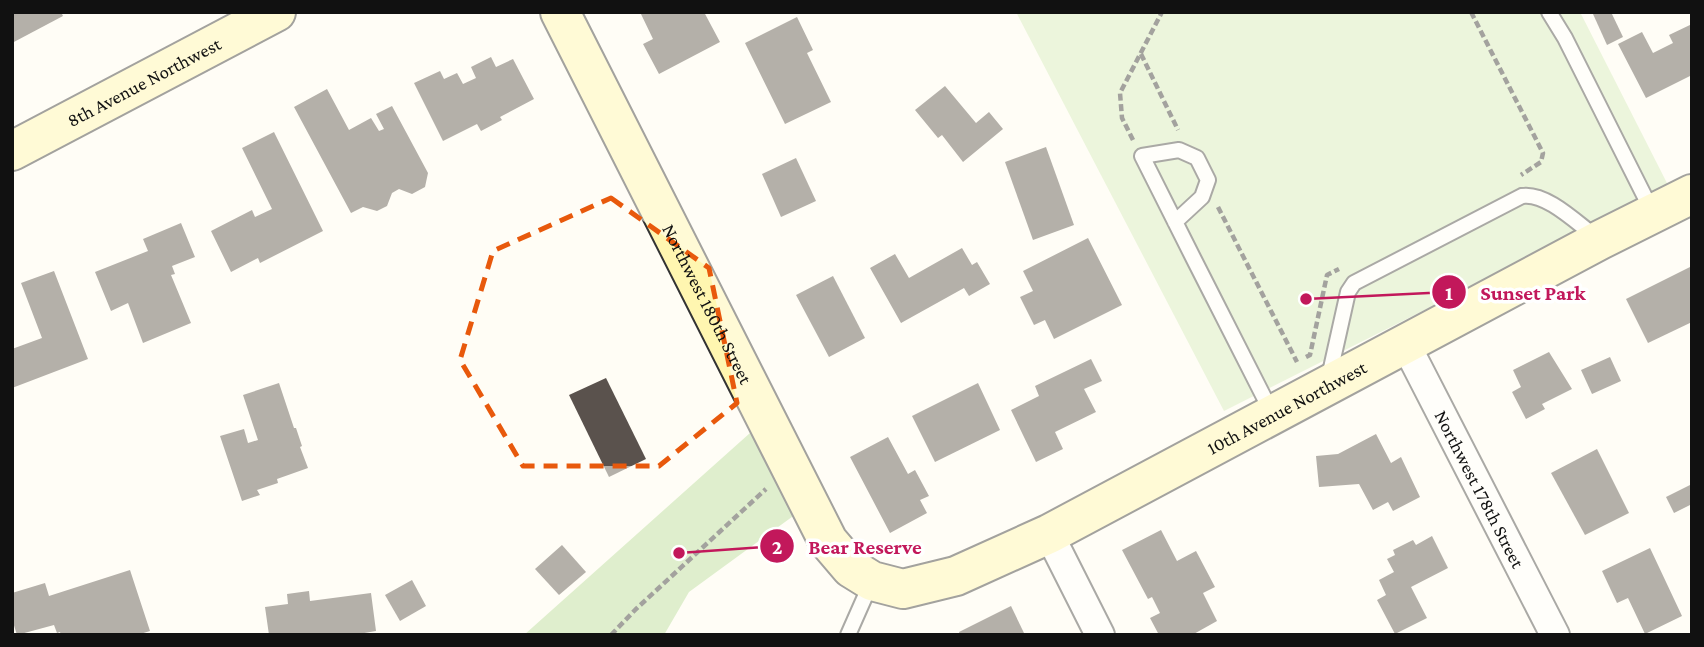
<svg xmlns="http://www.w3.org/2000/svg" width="1704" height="647" font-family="'Crimson Pro',serif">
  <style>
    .green { fill: #d5ebbd }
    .forest { fill: #b9dc9c }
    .building { fill: #5a524d }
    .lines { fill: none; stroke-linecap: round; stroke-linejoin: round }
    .lane-casing { stroke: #444; stroke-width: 18 }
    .street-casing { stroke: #444; stroke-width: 32 }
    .secondary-casing { stroke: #333; stroke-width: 42 }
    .path { stroke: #333; stroke-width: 4.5; stroke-dasharray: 7 3.5; stroke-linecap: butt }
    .lane { stroke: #fff; stroke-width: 14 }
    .street { stroke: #fff; stroke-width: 28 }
    .secondary { stroke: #fff6b0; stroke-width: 38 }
    .marked { fill: none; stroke: #e8590c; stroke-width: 5; stroke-dasharray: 14 9; stroke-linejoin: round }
    .labels { text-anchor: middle; stroke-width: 7; stroke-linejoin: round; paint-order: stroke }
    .street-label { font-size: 19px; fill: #111; stroke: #fff }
    .leader { fill: none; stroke: #c2185b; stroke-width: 2.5 }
    .callout-dot { fill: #c2185b; stroke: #fff; stroke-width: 2.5 }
    .mark-label { font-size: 21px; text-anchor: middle; font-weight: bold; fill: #fff }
    .callout-label { font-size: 21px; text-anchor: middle; font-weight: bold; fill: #c2185b; stroke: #fff; stroke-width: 7; stroke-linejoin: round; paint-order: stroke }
  </style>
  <rect width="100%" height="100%" fill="#fffdf5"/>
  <path class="green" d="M1016,12H1580L1669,187L1224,411Z"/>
  <path class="forest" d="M750,433L796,514L689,592L664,635H524Z"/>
  <g class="building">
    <path d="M12,12H61L63,16L12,43Z"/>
    <path d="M640,12L685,14L704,12L720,42L659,74L643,44L653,39Z"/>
    <path d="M1597,12H1611L1623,37L1607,45L1593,14Z"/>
    <path d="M797,17L813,50L807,53L831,102L785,124L745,43Z"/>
    <path d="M1692,24V75L1646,98L1618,44L1642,32L1653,53L1673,43L1669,35Z"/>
    <path d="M491,57L496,67L513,59L534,99L500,117L502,120L481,131L477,124L443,141L414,83L440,71L444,79L457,73L463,84L476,78L471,67Z"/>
    <path d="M945,86L976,123L989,112L1003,129L963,162L942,135L938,138L915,110Z"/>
    <path d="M327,89L349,130L371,118L379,131L384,129L376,114L392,106L428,173L425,187L412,194L399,189L392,193L387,206L377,211L363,207L351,213L294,107Z"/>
    <path d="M274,132L323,231L260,263L258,258L231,272L211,231L252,210L255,217L272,209L242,148Z"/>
    <path d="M1046,147L1074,225L1033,240L1005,162Z"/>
    <path d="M796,158L816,201L781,217L762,174Z"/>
    <path d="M181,223L195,257L172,266L175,274L171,275L191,323L143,343L128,303L111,311L95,272L148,251L143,239Z"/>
    <path d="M1088,238L1122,305L1054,339L1045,320L1034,325L1020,297L1033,291L1023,271Z"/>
    <path d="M962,248L972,265L977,262L990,284L969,296L964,288L901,323L870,268L895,254L909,278Z"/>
    <path d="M1692,266V322L1648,343L1626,299Z"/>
    <path d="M54,271L88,359L12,388V349L42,338L21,283Z"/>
    <path d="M833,276L865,338L829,357L796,295Z"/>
    <path d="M1549,352L1572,389L1542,404L1545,409L1526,419L1512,392L1521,387L1513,370Z"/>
    <path d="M1610,357L1621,381L1592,394L1581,370Z"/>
    <path d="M1091,359L1102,381L1084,389L1096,412L1055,432L1063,449L1036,462L1011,410L1039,396L1035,386Z"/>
    <path d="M606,378L646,459L609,477L569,395Z"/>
    <path d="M279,383L294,428H296L302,446L300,447L308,468L277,479L278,483L257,490L260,495L242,501L220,436L244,429L248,443L258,440L243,395Z"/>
    <path d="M978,383L1000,430L935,462L912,416Z"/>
    <path d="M1376,434L1391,463L1401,457L1420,497L1393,511L1388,502L1373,510L1359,484L1319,487L1316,456L1338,454Z"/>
    <path d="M888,437L908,474L915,470L929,496L920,500L927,513L890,533L850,457Z"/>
    <path d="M1597,449L1629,513L1585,535L1551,473Z"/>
    <path d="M1692,484V504L1674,513L1666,497Z"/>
    <path d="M1161,530L1177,561L1196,551L1215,587L1203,593L1217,621L1192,635H1159L1150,618L1160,613L1152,597L1148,599L1122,550Z"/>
    <path d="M1432,536L1448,568L1411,587L1427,618L1395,634L1377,600L1386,595L1379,580L1394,572L1387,559L1395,555L1393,550L1413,540L1416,545Z"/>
    <path d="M562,545L586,572L559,595L535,569Z"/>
    <path d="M1650,548L1682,616L1645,634L1628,598L1617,603L1602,571Z"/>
    <path d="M130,570L150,631L137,635H61L60,632L57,633L54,625L17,635L12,619V593L45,583L49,596Z"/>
    <path d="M412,580L426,606L400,621L385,595Z"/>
    <path d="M309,591L310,601L371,593L376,631L353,635H269L265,607L288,604L287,594Z"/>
    <path d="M1011,606L1024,633L960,635L959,632Z"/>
  </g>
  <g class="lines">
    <g class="lane-casing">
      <g id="lane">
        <path d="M1549,12L1565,38L1652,211"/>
        <path d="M1175,222L1202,197L1208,180L1197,158L1179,150L1142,156C1185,242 1228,327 1272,413"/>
        <path d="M1329,377L1348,292L1354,283L1522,196C1546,192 1577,223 1596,237"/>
        <path d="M848,635L871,583"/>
      </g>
    </g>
    <g class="street-casing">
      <g id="street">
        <path id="s1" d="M1405,343L1555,635"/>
        <path d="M1049,534L1100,635"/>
      </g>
    </g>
    <g class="secondary-casing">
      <g id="secondary">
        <path id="s2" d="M560,12L828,541L851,568L872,581L903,589L956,576L1049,534L1600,240L1692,194"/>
        <path id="s3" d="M12,151L276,12"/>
      </g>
    </g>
    <g class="path">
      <path d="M1471,12L1543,153L1541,162L1521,175"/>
      <path d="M1141,54L1178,130"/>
      <path d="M1133,140L1122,118L1120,93L1162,12"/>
      <path d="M1218,207L1297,362"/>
      <path d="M1306,357L1310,355L1327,275L1339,269"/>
      <path d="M611,635L636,609L766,489"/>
    </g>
    <use href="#lane" class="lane"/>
    <use href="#street" class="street"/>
    <use href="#secondary" class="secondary"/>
  </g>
  <path d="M0 0H1704V647H0ZM611,198L709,268L737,403L659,466H523L460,360L493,251Z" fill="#fffdf5" fill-opacity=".55" fill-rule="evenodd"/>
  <path class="marked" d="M611,198L709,268L737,403L659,466H523L460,360L493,251Z"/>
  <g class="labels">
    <g class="street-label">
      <text dy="7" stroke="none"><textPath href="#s3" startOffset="149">8th Avenue Northwest</textPath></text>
      <text dy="7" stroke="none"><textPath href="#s2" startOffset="327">Northwest 180th Street</textPath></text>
      <text dy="7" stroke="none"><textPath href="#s2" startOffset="1111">10th Avenue Northwest</textPath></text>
      <text dy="7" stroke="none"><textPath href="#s1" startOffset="164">Northwest 178th Street</textPath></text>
    </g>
  </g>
  <path class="leader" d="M1306 299L1449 292M679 553L777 546"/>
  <g class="callout-dot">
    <circle cx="1306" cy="299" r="7"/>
    <circle cx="679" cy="553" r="7"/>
    <circle cx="1449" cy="292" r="18"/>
    <circle cx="777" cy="546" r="18"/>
  </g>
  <g class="mark-label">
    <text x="1449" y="300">1</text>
    <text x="777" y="554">2</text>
  </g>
  <g class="callout-label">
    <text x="1533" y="300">Sunset Park</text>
    <text x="865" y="554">Bear Reserve</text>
  </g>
  <rect width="1704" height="647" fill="none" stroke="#111111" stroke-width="28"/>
</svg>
